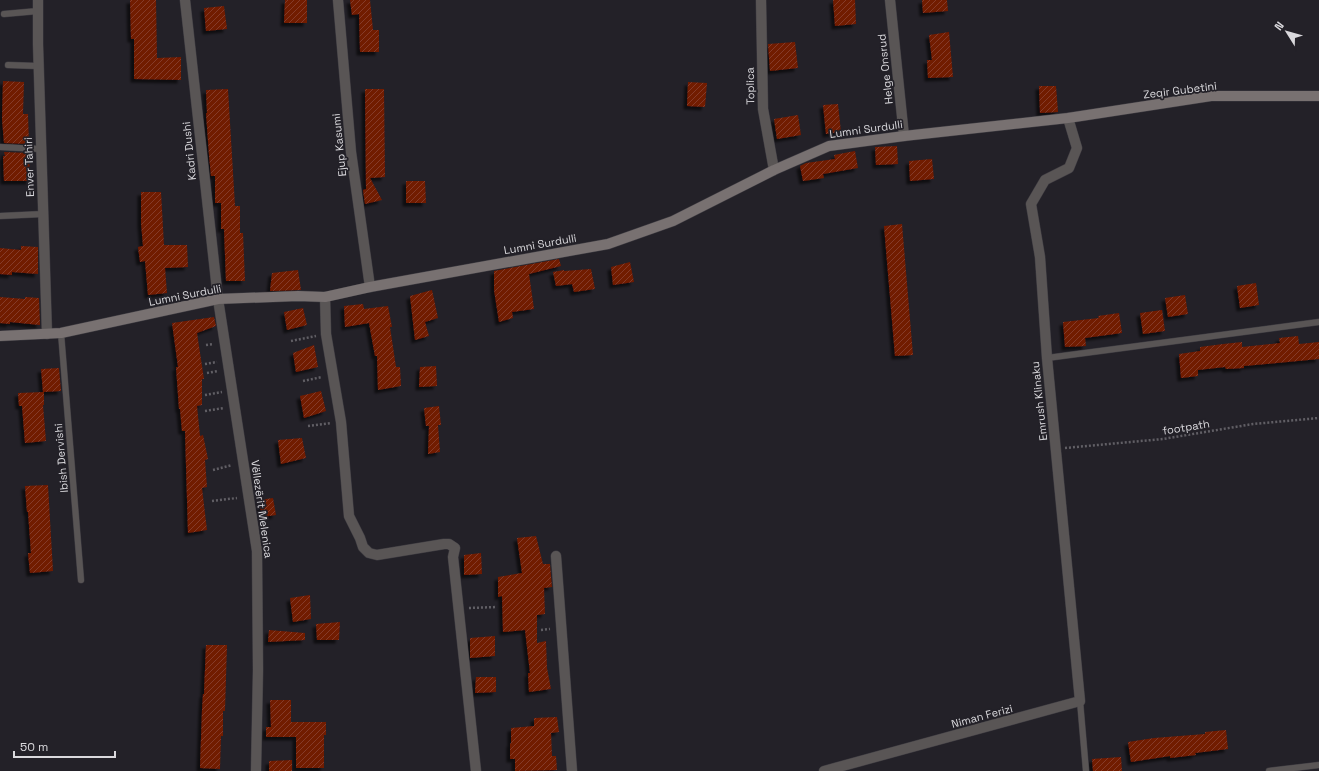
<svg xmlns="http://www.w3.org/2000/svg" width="1319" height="771" font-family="'Space Grotesk',sans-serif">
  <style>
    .building { fill: url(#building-hatch); filter: url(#shadow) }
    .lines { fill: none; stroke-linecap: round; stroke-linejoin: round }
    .lane-casing { stroke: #3d3b41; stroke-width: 7 }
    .street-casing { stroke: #3d3b41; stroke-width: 11 }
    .secondary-casing { stroke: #3d3b41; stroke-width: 11 }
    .path { stroke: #615f65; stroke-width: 2.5; stroke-dasharray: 2 2; stroke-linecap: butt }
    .lane { stroke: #595555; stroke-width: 6 }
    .street { stroke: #595555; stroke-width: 10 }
    .secondary { stroke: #787171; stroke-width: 10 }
    .labels { text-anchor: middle; stroke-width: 3.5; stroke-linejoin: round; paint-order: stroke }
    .street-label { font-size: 11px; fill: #dad9dd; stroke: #232128 }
  </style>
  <defs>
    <pattern id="building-hatch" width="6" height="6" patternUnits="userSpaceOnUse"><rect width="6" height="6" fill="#711a06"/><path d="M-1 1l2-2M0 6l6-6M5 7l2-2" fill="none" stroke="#853b2a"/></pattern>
    <filter id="shadow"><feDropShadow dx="-3.5" dy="3.5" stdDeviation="1" flood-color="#0009"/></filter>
  </defs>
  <rect width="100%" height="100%" fill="#232128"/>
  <g class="building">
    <path d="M130,0H156L157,58L181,57V80L134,79V39H131Z"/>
    <path d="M285,0H307V23H284Z"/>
    <path d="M350,0H370L373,30H379V52H360L359,14L352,15Z"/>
    <path d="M833,0H855L856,24L835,26Z"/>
    <path d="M922,0H947L948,11L923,13Z"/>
    <path d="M224,6L227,29L206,31L204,8Z"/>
    <path d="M949,32L953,77L928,78L927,60H932L929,35Z"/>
    <path d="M795,42L798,68L770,71L768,44Z"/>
    <path d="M3,81L24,82L23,114H28L29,144L4,143L2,119Z"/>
    <path d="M688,82L707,83L705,107L687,106Z"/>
    <path d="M1039,86H1056L1058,112L1040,113Z"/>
    <path d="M228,89L235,206H240V233H243L245,281H226L224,229H221V203H215V176H211L209,155L206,113H207L206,90Z"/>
    <path d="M365,89H384L385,177L370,178L382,200L365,204L363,190L366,189Z"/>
    <path d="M838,104L841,132L826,134L823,105Z"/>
    <path d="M798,115L801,135L777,139L774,119Z"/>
    <path d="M897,146L898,164L876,165L875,147Z"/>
    <path d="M855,151L858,168L823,174L824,178L803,181L800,166L806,163L835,159L834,155Z"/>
    <path d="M4,152L29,153L30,181H4L3,156H5Z"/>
    <path d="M932,159L934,179L910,181L909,161Z"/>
    <path d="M406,181H425L426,203H406Z"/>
    <path d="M141,192H161L164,245H187L188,267L165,268L167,293L148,295L145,261L140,262L138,247L143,246L141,223Z"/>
    <path d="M902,224L913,355L895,356L884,226Z"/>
    <path d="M21,246L38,247V274L12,272V275L0,274V248L21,250Z"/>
    <path d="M559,259L561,266L529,274L534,309L512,312L513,318L499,322L494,290V271Z"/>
    <path d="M630,262L634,282L613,285L611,267Z"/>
    <path d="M591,269L595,289L574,292L572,284L556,286L553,272L564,270V271Z"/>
    <path d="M298,270L301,290L270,291L272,273Z"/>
    <path d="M1256,283L1259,305L1240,308L1237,286Z"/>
    <path d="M432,290L438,318L425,322L429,336L415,340L410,296Z"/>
    <path d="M1185,295L1188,314L1168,317L1165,298Z"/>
    <path d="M0,297L25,299V297L39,298L40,325L10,322V324L0,323Z"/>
    <path d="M363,304L364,309L388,306L392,327H390L396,367H400L401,386L378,390L377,356H375L369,323L345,327L344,306Z"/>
    <path d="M303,308L307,325L287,330L284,312Z"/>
    <path d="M1162,310L1165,331L1143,334L1140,313Z"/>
    <path d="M1119,313L1122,333L1085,338L1086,346L1065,347L1063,322L1099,318L1098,316Z"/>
    <path d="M214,317L216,326L197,333L204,379H202V405L197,406L200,436L203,435L208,459L205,460L207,487L202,488L207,530L188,533L185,431H182L180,409H179L176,367H178L172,323Z"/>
    <path d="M1298,336L1299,344L1319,342V359L1244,366V368L1226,369L1225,367L1198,370V376L1181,378L1179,354L1200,351V347L1223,344L1242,342V347L1280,343L1279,338Z"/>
    <path d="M314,345L318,367L296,372L293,353Z"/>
    <path d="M436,366L437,386L419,387L420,367Z"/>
    <path d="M59,368L61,391L43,392L41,369Z"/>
    <path d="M321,391L326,411L304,418L300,396Z"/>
    <path d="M44,392V405H43L46,441L25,443L22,406H19L18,393Z"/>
    <path d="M439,406L441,425H438L440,452L428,454L429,426H426L424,408Z"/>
    <path d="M302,438L306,458L281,464L278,440Z"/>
    <path d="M48,485L53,571L30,573L28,553H31L28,512H27L25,486Z"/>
    <path d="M273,498L276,515L262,517L259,500Z"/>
    <path d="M536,536L543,564H550L552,587L544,588L545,614L537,615V643L546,641L547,668L551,689L529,692L528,673H530L525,630L503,632L502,596L498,597V577L522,573L517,538Z"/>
    <path d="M481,553L482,574L464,575V555Z"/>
    <path d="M310,595L311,619L293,622L290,598Z"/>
    <path d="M340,622L339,640H317L316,624Z"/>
    <path d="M269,630L305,633V640L268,642Z"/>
    <path d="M495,636V656L470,658V638Z"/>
    <path d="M206,645H227L225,711H223V736H221L220,769L200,768L202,710L203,694H204Z"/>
    <path d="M476,677H496V692L475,693Z"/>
    <path d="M270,700H291V722H326V735H324V768H296V737H266V727H271Z"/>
    <path d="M557,717L559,732L551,733L552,756H556L557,770L515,771V759H510V744L511,743V728L534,726V718Z"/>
    <path d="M1226,730L1228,749L1195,753L1196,755L1170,758V756L1131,762L1128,742L1154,738L1205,734V732Z"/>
    <path d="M1121,757L1122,771H1093L1092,759Z"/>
    <path d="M292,760V771H269V761Z"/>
  </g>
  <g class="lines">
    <g class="lane-casing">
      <g id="lane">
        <path d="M4,14L38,11"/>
        <path d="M8,65L38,66"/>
        <path d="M0,147L41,149"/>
        <path d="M0,216L43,214"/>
        <path d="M61,333L81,580"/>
        <path d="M1047,358L1319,322"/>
        <path d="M1080,701L1086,771"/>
        <path d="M1269,771L1319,765"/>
      </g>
    </g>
    <g class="street-casing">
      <g id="street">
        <path d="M38,0V44L47,334"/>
        <path d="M185,0L218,299L257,551L258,670L256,771"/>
        <path d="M338,0L351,152L370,287"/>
        <path d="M761,0L763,109L774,170"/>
        <path d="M890,0L904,136"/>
        <path d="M325,297L326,334L341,422L349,516L360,538L363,547L369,553L377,555L444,544H449L455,548L453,557L476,771"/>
        <path d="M556,556L572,771"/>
        <path d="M824,771L1080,701L1047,358L1040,257L1031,204L1045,180L1069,168L1077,148L1068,118"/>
      </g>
    </g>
    <g class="secondary-casing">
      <path id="secondary" d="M0,336L61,333L218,299L298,296L325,297L370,287L608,244L673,221L774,170L829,146L904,136L1068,118L1211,96H1319"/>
    </g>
    <g class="path">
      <path d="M291,341L316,336"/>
      <path d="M206,345L213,344"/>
      <path d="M205,364L217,362"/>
      <path d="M207,373L218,371"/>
      <path d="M303,381L322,377"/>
      <path d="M205,395L222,392"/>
      <path d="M205,411L224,408"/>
      <path d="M308,426L331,423"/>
      <path d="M1065,448L1163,439L1253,424L1319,418"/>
      <path d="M213,470L232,465"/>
      <path d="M212,501L237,498"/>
      <path d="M469,608L497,607"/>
      <path d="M541,630L550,629"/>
    </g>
    <use href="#lane" class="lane"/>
    <use href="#street" class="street"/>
    <use href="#secondary" class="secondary"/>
  </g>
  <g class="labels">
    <g class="street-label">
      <text transform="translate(885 69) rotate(-96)" y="4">Helge Onsrud</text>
      <text transform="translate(750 86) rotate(-91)" y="4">Toplica</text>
      <text transform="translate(1180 90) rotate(-7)" y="4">Zeqir Gubetini</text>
      <text transform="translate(866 129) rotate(-8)" y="4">Lumni Surdulli</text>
      <text transform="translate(339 145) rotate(-96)" y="4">Ejup Kasumi</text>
      <text transform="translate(189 151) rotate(-96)" y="4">Kadri Dushi</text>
      <text transform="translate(29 167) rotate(-92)" y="4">Enver Tahiri</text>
      <text transform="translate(540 244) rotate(-10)" y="4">Lumni Surdulli</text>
      <text transform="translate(185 295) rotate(-11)" y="4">Lumni Surdulli</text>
      <text transform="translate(1039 401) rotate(-96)" y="4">Emrush Klinaku</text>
      <text transform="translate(1186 427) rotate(-9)" y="4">footpath</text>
      <text transform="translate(61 458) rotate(-95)" y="4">Ibish Dervishi</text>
      <text transform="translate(262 509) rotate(82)" y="4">Vëllezërit Melenica</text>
      <text transform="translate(982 716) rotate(-15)" y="4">Niman Ferizi</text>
    </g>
  </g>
  <g transform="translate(1287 32) rotate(307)" stroke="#232128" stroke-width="3" paint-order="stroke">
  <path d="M0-3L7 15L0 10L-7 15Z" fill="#dad9dd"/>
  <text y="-6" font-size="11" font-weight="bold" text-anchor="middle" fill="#dad9dd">N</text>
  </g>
  <path d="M14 751v6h101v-6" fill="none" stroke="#dad9dd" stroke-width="2"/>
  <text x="20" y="751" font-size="12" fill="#dad9dd" stroke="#232128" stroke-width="3" paint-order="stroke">50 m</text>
</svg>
